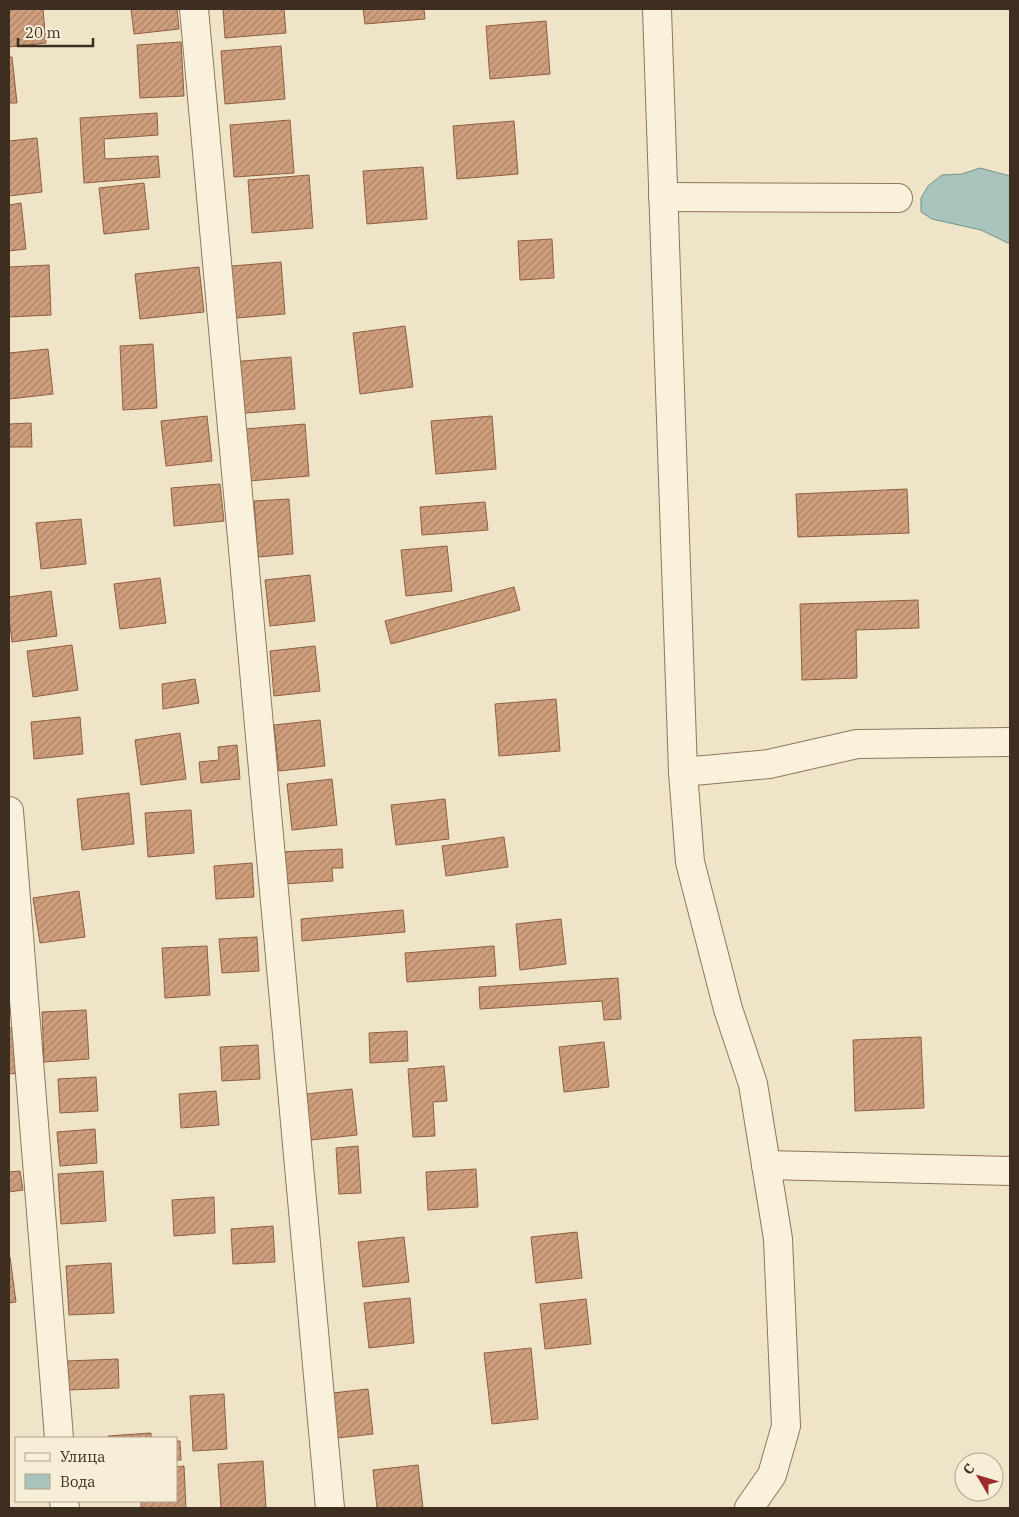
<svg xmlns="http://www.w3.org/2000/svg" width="1019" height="1517" font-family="'IBM Plex Serif',serif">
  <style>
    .water { fill: #a9c4bc; stroke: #6f938a }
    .building { fill: url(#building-hatch); stroke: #8d5f41 }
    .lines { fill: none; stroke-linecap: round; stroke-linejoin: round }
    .minor-casing { stroke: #8d765c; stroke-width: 30 }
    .minor { stroke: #faf1dc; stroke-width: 28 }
  </style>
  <defs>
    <pattern id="building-hatch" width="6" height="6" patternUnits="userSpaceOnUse" patternTransform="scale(1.25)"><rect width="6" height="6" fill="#cf9f7d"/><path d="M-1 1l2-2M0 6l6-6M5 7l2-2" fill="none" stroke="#a98266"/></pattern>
  </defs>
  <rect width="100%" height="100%" fill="#f0e4c8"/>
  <path class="water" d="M980,168L1010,176V244L981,230L932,219L921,212V198L928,186L942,175L962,174Z"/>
  <g class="building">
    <path d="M9,9H43L46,43L9,47Z"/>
    <path d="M131,9H177L179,29L134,34Z"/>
    <path d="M223,9H284L286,33L225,38Z"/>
    <path d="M363,9H424L425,19L365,24Z"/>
    <path d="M546,21L550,74L490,79L486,26Z"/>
    <path d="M181,42L184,96L140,98L137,45Z"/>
    <path d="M281,46L285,99L225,104L221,51Z"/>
    <path d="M9,57H12L17,103H9Z"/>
    <path d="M157,113L158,135L104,139L105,159L158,156L160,177L84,183L80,118Z"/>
    <path d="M290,120L294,173L234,177L230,125Z"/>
    <path d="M514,121L518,174L457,179L453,126Z"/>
    <path d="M37,138L42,192L9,196V141Z"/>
    <path d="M423,167L427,219L367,224L363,171Z"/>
    <path d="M309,175L313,228L252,233L248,180Z"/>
    <path d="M144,183L149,229L104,234L99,188Z"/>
    <path d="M21,203L26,249L9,251V205Z"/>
    <path d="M552,239L554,278L520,280L518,241Z"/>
    <path d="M281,262L285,314L225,319L220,267Z"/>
    <path d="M49,265L51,315L9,317V267Z"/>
    <path d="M199,267L204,312L140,319L135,274Z"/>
    <path d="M405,326L413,387L360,394L353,333Z"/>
    <path d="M153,344L157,408L123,410L120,346Z"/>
    <path d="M48,349L53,394L9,399V353Z"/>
    <path d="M291,357L295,409L235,414L231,362Z"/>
    <path d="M207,416L212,461L166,466L161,421Z"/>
    <path d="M492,416L496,469L436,474L431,421Z"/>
    <path d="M31,423L32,447H9V424Z"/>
    <path d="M305,424L309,476L249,481L245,429Z"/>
    <path d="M220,484L224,521L174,526L171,488Z"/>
    <path d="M907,489L909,533L798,537L796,494Z"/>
    <path d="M289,499L293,554L258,557L254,501Z"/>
    <path d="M485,502L488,530L422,535L420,507Z"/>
    <path d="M81,519L86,564L41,569L36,523Z"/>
    <path d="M447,546L452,591L406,596L401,550Z"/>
    <path d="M310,575L315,621L270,626L265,580Z"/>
    <path d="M160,578L166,623L120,629L114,584Z"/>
    <path d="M514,587L520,610L391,644L385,621Z"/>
    <path d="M51,591L57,636L12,642L9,618V597Z"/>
    <path d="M918,600L919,628L856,630L857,678L802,680L800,604Z"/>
    <path d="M72,645L78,690L33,697L27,651Z"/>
    <path d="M315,646L320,691L274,696L270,651Z"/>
    <path d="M195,679L199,703L163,709L162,684Z"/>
    <path d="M556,699L560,751L499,756L495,704Z"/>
    <path d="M80,717L83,754L34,759L31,722Z"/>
    <path d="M320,720L325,766L279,771L274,725Z"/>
    <path d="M180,733L186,779L141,785L135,740Z"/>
    <path d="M237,745L240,779L201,783L199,762L219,760L218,747Z"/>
    <path d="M332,779L337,825L292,830L287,784Z"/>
    <path d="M129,793L134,844L82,850L77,799Z"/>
    <path d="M445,799L449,839L396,845L391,805Z"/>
    <path d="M191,810L194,853L148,857L145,813Z"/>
    <path d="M504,837L508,867L446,876L442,846Z"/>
    <path d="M342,849L343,868H332L333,881L282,884L280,852Z"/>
    <path d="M252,863L254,897L216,899L214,866Z"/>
    <path d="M79,891L85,937L40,943L33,898Z"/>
    <path d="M403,910L405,932L302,941L301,919Z"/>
    <path d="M561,919L566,964L520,970L516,924Z"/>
    <path d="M257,937L259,971L222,973L219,939Z"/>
    <path d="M207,946L210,995L165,998L162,948Z"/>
    <path d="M494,946L496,976L407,982L405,953Z"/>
    <path d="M618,978L621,1019L604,1020L602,1001L480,1009L479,987Z"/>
    <path d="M86,1010L89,1059L44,1062L42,1012Z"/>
    <path d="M9,1028H12L18,1073L9,1074Z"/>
    <path d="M407,1031L408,1061L370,1063L369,1033Z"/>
    <path d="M921,1037L924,1108L855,1111L853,1040Z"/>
    <path d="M604,1042L609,1087L564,1092L559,1047Z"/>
    <path d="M258,1045L260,1079L222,1081L220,1047Z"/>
    <path d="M444,1066L447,1101L433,1102L435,1136L413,1137L408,1069Z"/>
    <path d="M96,1077L98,1111L60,1113L58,1079Z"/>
    <path d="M352,1089L357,1135L311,1140L306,1094Z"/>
    <path d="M216,1091L219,1125L181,1128L179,1094Z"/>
    <path d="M95,1129L97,1163L60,1166L57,1132Z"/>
    <path d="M358,1146L361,1193L339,1194L336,1148Z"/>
    <path d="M476,1169L478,1207L428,1210L426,1172Z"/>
    <path d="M20,1171L23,1190L9,1192V1172Z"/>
    <path d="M103,1171L106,1221L61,1224L58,1174Z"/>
    <path d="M214,1197L215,1233L174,1236L172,1200Z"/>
    <path d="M273,1226L275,1262L233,1264L231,1229Z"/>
    <path d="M577,1232L582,1278L536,1283L531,1237Z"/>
    <path d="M404,1237L409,1282L363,1287L358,1242Z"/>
    <path d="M9,1257H10L16,1302L9,1303Z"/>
    <path d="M111,1263L114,1313L69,1315L66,1266Z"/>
    <path d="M410,1298L414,1343L369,1348L364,1303Z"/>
    <path d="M586,1299L591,1344L545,1349L540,1304Z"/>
    <path d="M531,1348L538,1419L492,1424L484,1353Z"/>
    <path d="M118,1359L119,1388L68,1390L67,1361Z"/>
    <path d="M368,1389L373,1434L328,1439L323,1394Z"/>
    <path d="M224,1394L227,1449L193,1451L190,1396Z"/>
    <path d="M151,1433V1438H108V1436Z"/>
    <path d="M176,1441H180L181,1460H176Z"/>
    <path d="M263,1461L266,1508H221L218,1464Z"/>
    <path d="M418,1465L423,1508H377L373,1470Z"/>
    <path d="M184,1466L186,1508H141V1501H176V1467Z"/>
  </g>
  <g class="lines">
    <g class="minor-casing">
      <g id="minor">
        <path d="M194,9L330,1508"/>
        <path d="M657,9L683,772L690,862L728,1009L753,1084L778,1239L786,1426L772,1475L749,1508"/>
        <path d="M663,197L898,198"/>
        <path d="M683,772L769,764L857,744L1010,742"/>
        <path d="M9,811L59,1438"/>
        <path d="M766,1165L1010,1171"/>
        <path d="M64,1501L65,1508"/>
      </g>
    </g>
    <use href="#minor" class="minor"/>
  </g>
  <rect width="1019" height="1517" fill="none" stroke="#3d2e20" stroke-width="20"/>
  <rect x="15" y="1437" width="162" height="65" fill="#f7eed8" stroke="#ada18e"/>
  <rect x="25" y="1453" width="25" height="8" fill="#faf1dc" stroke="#ada18e"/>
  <text x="60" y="1462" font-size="15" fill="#3d2e20">Улица</text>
  <rect x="25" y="1474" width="25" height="15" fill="#a9c4bc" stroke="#ada18e"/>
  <text x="60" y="1487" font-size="15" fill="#3d2e20">Вода</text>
  <g transform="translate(979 1477) rotate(308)"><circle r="24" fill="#f7eed8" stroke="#ada18e"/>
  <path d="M0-4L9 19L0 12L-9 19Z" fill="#9e2a2b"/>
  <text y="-8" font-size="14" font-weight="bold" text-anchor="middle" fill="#3d2e20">С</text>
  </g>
  <path d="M18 38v8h75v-8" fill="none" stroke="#3d2e20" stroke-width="2.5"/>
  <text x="25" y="38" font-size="15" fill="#3d2e20" stroke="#f7eed8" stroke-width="4" paint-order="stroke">20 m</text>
</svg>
